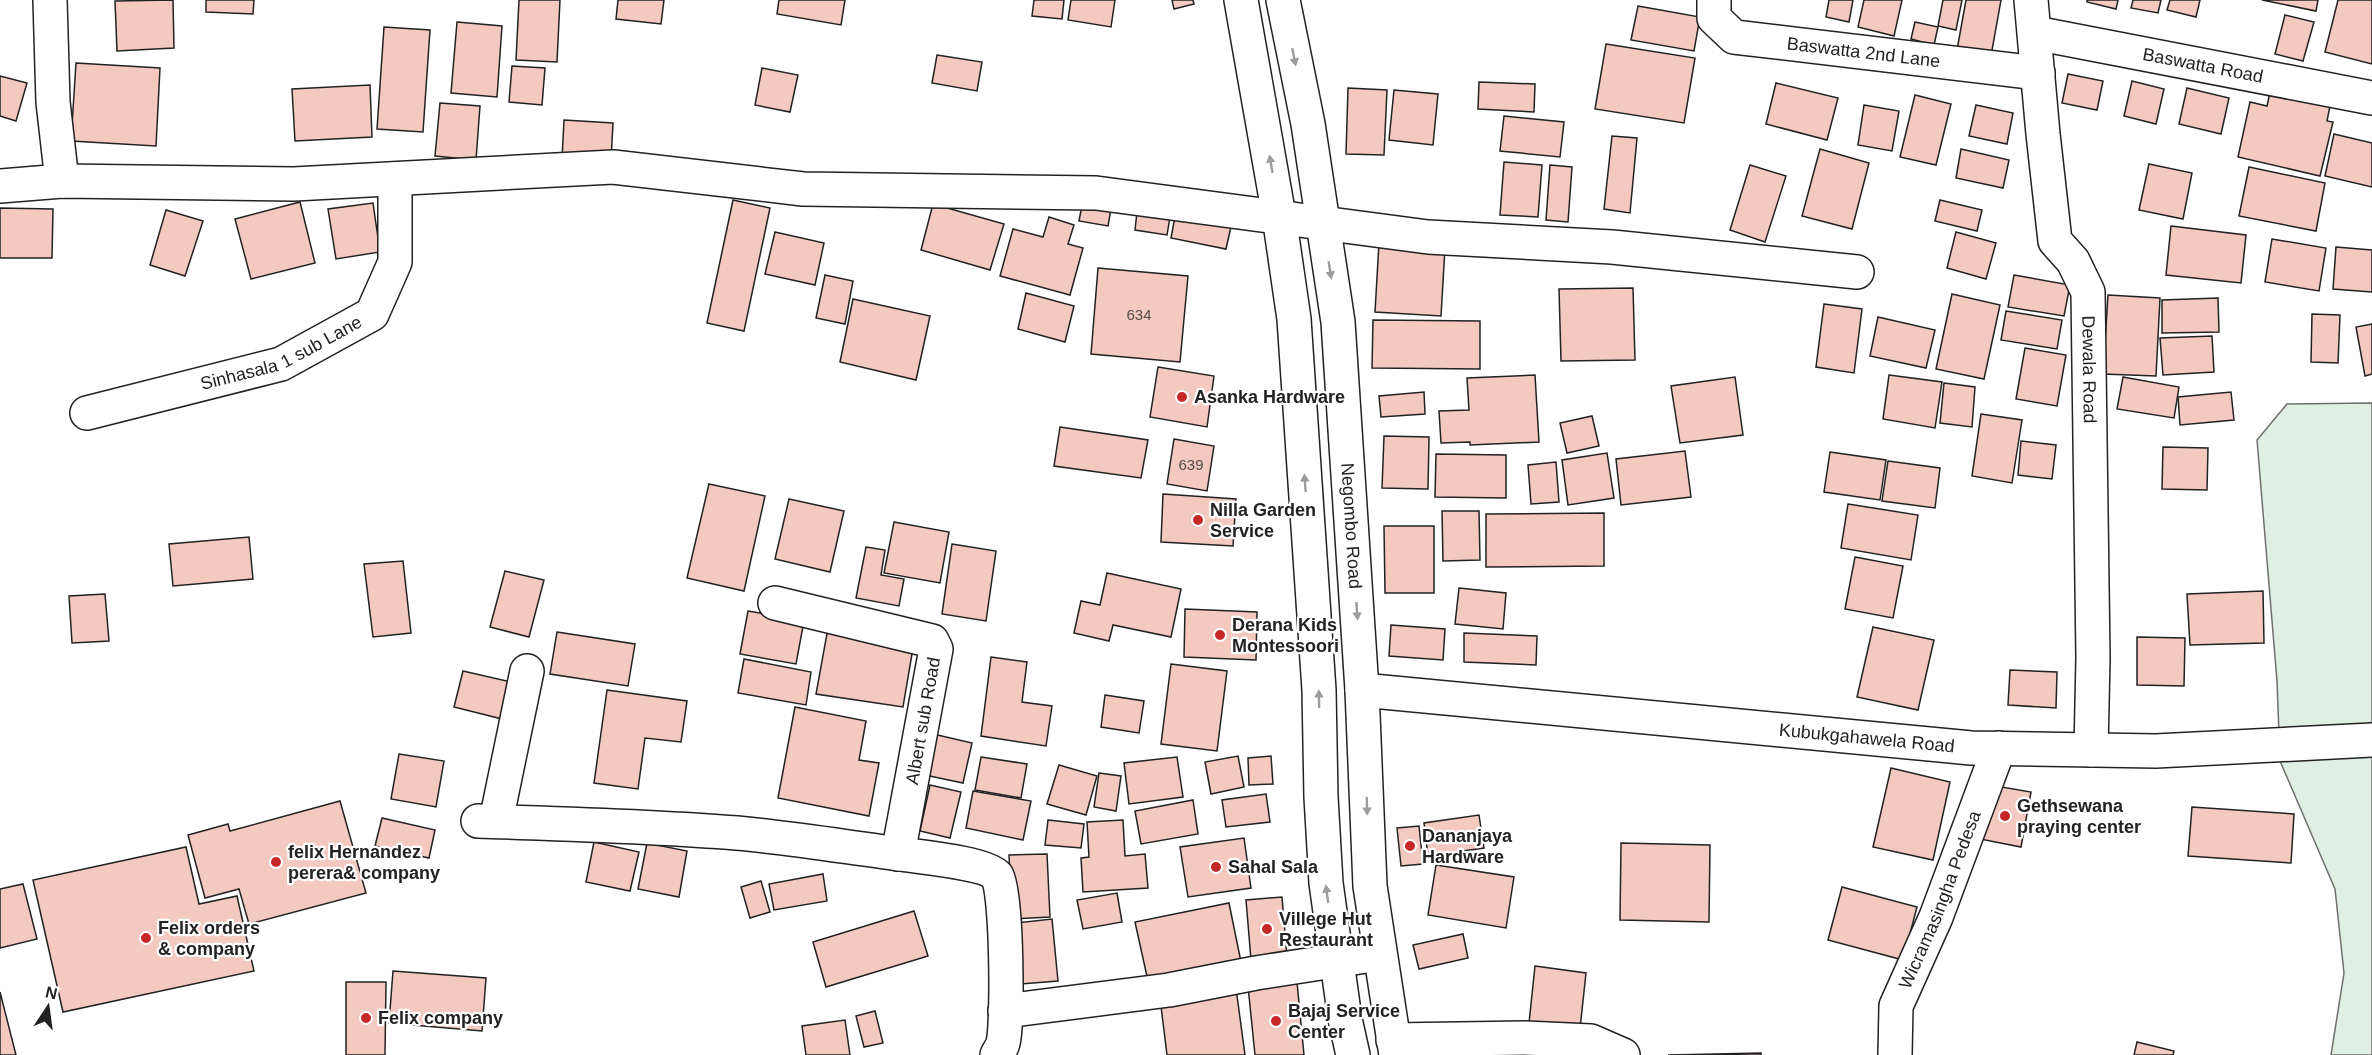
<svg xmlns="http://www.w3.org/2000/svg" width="2372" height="1055" font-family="Helvetica,sans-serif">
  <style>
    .green { fill: #e0efe3; stroke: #6f6f6f; stroke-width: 1.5 }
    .building { fill: #f3c9c0; stroke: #222; stroke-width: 1.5 }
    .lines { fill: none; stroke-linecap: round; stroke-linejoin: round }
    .street-casing { stroke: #222; stroke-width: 36 }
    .highway-casing { stroke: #222; stroke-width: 36 }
    .street { stroke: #fff; stroke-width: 33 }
    .highway { stroke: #fff; stroke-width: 33 }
    .oneway { fill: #9c9c9c }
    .poi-dot { fill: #c62828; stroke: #fff; stroke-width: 2 }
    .labels { text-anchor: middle; stroke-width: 4.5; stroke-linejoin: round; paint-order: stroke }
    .number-label { font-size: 15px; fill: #564c4a }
    .street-label { font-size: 18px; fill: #222; stroke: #fff }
    .poi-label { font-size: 18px; font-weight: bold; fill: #222; stroke: #fff; text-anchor: start }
  </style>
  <rect width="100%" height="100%" fill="#fff"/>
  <path class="green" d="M2372,403V1055H2331L2344,973L2335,889L2280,761L2277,681L2257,440L2287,404Z"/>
  <g class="building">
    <path d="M173,0L174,48L117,51L115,1Z"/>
    <path d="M206,0H254L253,14L206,12Z"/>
    <path d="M519,0H560L557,62L516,60Z"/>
    <path d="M618,0H664L661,24L616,19Z"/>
    <path d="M779,0H845L841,25L777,14Z"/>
    <path d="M1034,0H1064L1062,19L1032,16Z"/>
    <path d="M1071,0H1115L1111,27L1068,20Z"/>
    <path d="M1172,0H1193L1194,4L1174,9Z"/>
    <path d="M1829,0H1853L1849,22L1826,17Z"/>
    <path d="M1864,0H1902L1894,36L1858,27Z"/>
    <path d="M1943,0H1962L1956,30L1938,26Z"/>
    <path d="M1966,0H2001L1991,56L1957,50Z"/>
    <path d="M2087,0H2118L2116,9L2087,2Z"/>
    <path d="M2133,0H2161L2158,13L2131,8Z"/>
    <path d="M2170,0H2200L2196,17L2167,10Z"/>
    <path d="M2262,0H2318L2316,11Z"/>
    <path d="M2338,0H2372V64L2325,52Z"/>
    <path d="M1638,6L1700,17L1694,51L1631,40Z"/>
    <path d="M2285,15L2314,22L2303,61L2275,54Z"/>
    <path d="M457,22L502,26L497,97L451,93Z"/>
    <path d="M1915,22L1938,27L1934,45L1911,39Z"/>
    <path d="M384,27L430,30L423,132L377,129Z"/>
    <path d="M1606,44L1695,58L1684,123L1595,109Z"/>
    <path d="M937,55L982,62L977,91L932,83Z"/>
    <path d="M76,63L160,68L156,146L71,141Z"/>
    <path d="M512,66L545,68L542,105L509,102Z"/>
    <path d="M762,68L798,75L790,112L755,105Z"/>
    <path d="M2068,74L2103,81L2097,110L2062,103Z"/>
    <path d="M0,76L27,83L16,121L0,116Z"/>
    <path d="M2132,81L2164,89L2156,124L2124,116Z"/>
    <path d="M1479,82L1535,84L1534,112L1478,109Z"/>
    <path d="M1776,83L1838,98L1827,140L1766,124Z"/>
    <path d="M370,85L372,137L295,141L292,89Z"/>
    <path d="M1348,88L1387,90L1384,155L1346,154Z"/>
    <path d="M2187,88L2229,98L2221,134L2179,124Z"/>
    <path d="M1394,90L1438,94L1433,145L1389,140Z"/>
    <path d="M2270,92L2330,106L2327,121L2333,122L2320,176L2238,157L2250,102L2267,106Z"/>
    <path d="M1915,95L1951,104L1936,165L1900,157Z"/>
    <path d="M440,103L480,106L476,160L435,156Z"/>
    <path d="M1864,105L1899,111L1892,151L1858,145Z"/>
    <path d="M1976,105L2013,113L2007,144L1969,136Z"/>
    <path d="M1504,116L1564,122L1560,157L1500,151Z"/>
    <path d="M564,120L613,123L611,161L562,159Z"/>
    <path d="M2334,134L2372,143V187L2325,176Z"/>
    <path d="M1612,136L1637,138L1630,213L1604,209Z"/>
    <path d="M1820,149L1869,163L1852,229L1802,216Z"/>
    <path d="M1961,149L2009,160L2003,188L1956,178Z"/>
    <path d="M1504,162L1542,165L1538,217L1500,215Z"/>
    <path d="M2149,164L2192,173L2183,219L2139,210Z"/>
    <path d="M1550,165L1572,167L1568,222L1546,220Z"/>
    <path d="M1750,165L1786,176L1765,242L1730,230Z"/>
    <path d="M2249,167L2325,183L2316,231L2239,216Z"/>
    <path d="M733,200L770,208L744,331L707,323Z"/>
    <path d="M1940,200L1982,210L1977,231L1935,221Z"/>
    <path d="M300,202L315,263L251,279L235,219Z"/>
    <path d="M373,203L380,252L336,259L328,209Z"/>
    <path d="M933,204L1004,224L990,270L921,250Z"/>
    <path d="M1082,205L1111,209L1108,226L1079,221Z"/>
    <path d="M0,208L53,209L52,258H0Z"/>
    <path d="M166,210L203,221L185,276L150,265Z"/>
    <path d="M1176,211L1232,222L1226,249L1171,238Z"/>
    <path d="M1137,212L1170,217L1167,235L1135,230Z"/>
    <path d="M1049,217L1074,225L1068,244L1083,248L1070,295L1000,276L1013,229L1043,237Z"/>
    <path d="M2171,226L2246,235L2241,283L2166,275Z"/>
    <path d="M775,232L824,243L815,285L765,274Z"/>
    <path d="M1956,232L1996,243L1986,279L1947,268Z"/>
    <path d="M2272,239L2326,248L2319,291L2265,282Z"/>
    <path d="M1379,243L1445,248L1441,316L1375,312Z"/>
    <path d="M2336,247L2372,250V292L2333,289Z"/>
    <path d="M1098,268L1188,276L1180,362L1091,354Z"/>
    <path d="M825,275L853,281L845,324L816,318Z"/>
    <path d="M2014,275L2070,285L2064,316L2008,307Z"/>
    <path d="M1633,288L1635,360L1561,361L1559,289Z"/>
    <path d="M1026,293L1074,306L1065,342L1018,329Z"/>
    <path d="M1952,294L2000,305L1984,379L1936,369Z"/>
    <path d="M2108,295L2160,298L2156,376L2103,374Z"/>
    <path d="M2218,298L2219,332L2162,333V300Z"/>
    <path d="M853,299L930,316L916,380L840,362Z"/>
    <path d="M1824,304L1862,309L1854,373L1816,367Z"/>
    <path d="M2006,311L2062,320L2057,349L2001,340Z"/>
    <path d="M2312,314L2340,315L2338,363L2311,362Z"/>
    <path d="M1878,317L1935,330L1926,368L1870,356Z"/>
    <path d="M1373,320L1480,321V369L1372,368Z"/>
    <path d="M2372,324V374L2365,376L2356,327Z"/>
    <path d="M2212,336L2214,372L2163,375L2160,338Z"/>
    <path d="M2025,348L2066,355L2057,406L2016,399Z"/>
    <path d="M1158,367L1214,376L1207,427L1150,417Z"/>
    <path d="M1535,375L1539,442L1470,445V442L1441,443L1439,411L1469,410L1467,378Z"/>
    <path d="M1889,375L1942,382L1935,428L1883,419Z"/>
    <path d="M1735,377L1743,435L1680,443L1671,386Z"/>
    <path d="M2123,377L2179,387L2174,418L2117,409Z"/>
    <path d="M1944,383L1975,387L1972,427L1940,423Z"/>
    <path d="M1424,392L1425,414L1381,417L1379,396Z"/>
    <path d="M2231,392L2234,420L2180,425L2178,397Z"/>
    <path d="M1981,414L2022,420L2012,483L1972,476Z"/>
    <path d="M1592,416L1599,446L1567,453L1560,423Z"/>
    <path d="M1060,427L1148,440L1141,478L1054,466Z"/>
    <path d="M1384,436L1429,437L1428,489L1382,488Z"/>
    <path d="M1174,439L1214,446L1207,491L1167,484Z"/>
    <path d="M2021,441L2056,445L2052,479L2018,475Z"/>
    <path d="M2163,447L2208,448L2207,490L2162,489Z"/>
    <path d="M1685,451L1691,497L1621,505L1616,459Z"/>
    <path d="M1830,452L1886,460L1880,500L1824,492Z"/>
    <path d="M1607,453L1614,498L1568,505L1562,460Z"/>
    <path d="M1436,454L1506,455V498L1435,497Z"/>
    <path d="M1888,461L1940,468L1935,508L1882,501Z"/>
    <path d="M1556,462L1559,502L1531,504L1528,465Z"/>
    <path d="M709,484L765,496L744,591L687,578Z"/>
    <path d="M1163,494L1236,499L1233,546L1161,542Z"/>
    <path d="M789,499L844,511L830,572L775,559Z"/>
    <path d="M1848,504L1918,515L1911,560L1841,548Z"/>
    <path d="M1442,511H1479L1480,560L1443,561Z"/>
    <path d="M1604,513V566L1486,567V514Z"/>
    <path d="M894,522L949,532L940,583L884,573Z"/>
    <path d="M1384,526H1434V593H1385Z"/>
    <path d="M249,537L253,579L173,586L169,544Z"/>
    <path d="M952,544L996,551L986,621L942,614Z"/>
    <path d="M866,547L885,550L881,575L904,579L899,606L856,598Z"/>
    <path d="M1855,557L1903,566L1893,618L1845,609Z"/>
    <path d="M403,561L411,633L373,637L364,564Z"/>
    <path d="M505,571L544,580L529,637L490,627Z"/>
    <path d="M1107,573L1181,589L1171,637L1113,625L1109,641L1074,633L1081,601L1100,605Z"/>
    <path d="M1459,588L1506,593L1503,629L1455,624Z"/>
    <path d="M2263,591L2264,643L2190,645L2187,594Z"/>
    <path d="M105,594L109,641L72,643L69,596Z"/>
    <path d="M1185,609L1257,612L1256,660L1184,657Z"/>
    <path d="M748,611L804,621L796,664L740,654Z"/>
    <path d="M1391,625L1445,629L1443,660L1389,656Z"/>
    <path d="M1873,627L1934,640L1918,710L1857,697Z"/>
    <path d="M828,628L914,642L903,707L816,694Z"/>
    <path d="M557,632L635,644L628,686L550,674Z"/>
    <path d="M1464,633L1537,636L1536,665L1464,662Z"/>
    <path d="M2137,637L2185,638L2184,686L2137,685Z"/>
    <path d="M991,657L1027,662L1022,702L1052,706L1046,746L981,736Z"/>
    <path d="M744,659L811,672L806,705L738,693Z"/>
    <path d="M1171,664L1227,671L1217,751L1161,744Z"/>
    <path d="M2010,670L2057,672L2056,708L2008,705Z"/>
    <path d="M463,671L511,682L502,719L454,707Z"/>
    <path d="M607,690L687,701L681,742L645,738L638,789L594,783Z"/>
    <path d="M1105,695L1144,701L1139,733L1101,727Z"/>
    <path d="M795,707L866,721L859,760L879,763L869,816L778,798Z"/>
    <path d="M929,733L972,743L963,783L920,774Z"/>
    <path d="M399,754L444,761L436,807L391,799Z"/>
    <path d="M1238,756L1244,787L1211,794L1205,762Z"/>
    <path d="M1271,756L1273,784L1249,785L1248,758Z"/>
    <path d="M981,757L1027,764L1021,798L975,790Z"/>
    <path d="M1177,757L1183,797L1129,804L1124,763Z"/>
    <path d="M1059,765L1097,776L1086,815L1047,804Z"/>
    <path d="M1891,768L1950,782L1933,860L1873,847Z"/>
    <path d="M1099,773L1121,776L1116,811L1094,807Z"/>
    <path d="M930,785L961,792L950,838L920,831Z"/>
    <path d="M1990,785L2031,792L2021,847L1980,839Z"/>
    <path d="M973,791L1031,801L1023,840L966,828Z"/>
    <path d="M1266,794L1270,822L1226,827L1222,800Z"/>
    <path d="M1193,800L1198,834L1141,844L1135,811Z"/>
    <path d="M340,801L366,893L249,924L239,889L205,898L188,835L228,824L230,831Z"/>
    <path d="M2192,807L2294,814L2291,863L2188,856Z"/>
    <path d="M1479,815L1484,848L1428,856L1424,823Z"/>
    <path d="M382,818L435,830L429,858L375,846Z"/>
    <path d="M1048,820L1084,824L1081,848L1045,845Z"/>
    <path d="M1123,820L1125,856L1145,854L1148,888L1083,892L1081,858L1089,857L1087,822Z"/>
    <path d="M1419,826L1423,864L1401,866L1397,828Z"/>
    <path d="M1244,838L1251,888L1188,897L1180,847Z"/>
    <path d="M594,842L639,852L630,891L586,882Z"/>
    <path d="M647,843L687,851L679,897L638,889Z"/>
    <path d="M1621,843L1710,845L1709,922L1620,920Z"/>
    <path d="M186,847L199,904L237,896L254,971L63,1012L33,880Z"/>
    <path d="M1047,854L1050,917L1012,919L1009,855Z"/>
    <path d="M1436,865L1514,877L1506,928L1428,915Z"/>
    <path d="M823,874L827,901L774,910L769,884Z"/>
    <path d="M761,881L770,912L750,918L741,887Z"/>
    <path d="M23,884L37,939L0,948V889Z"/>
    <path d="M1842,887L1917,907L1903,960L1828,940Z"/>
    <path d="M1117,893L1122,922L1083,929L1077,900Z"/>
    <path d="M1282,897L1287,957L1251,960L1246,900Z"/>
    <path d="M1229,903L1241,962L1148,981L1135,922Z"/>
    <path d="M914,911L928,956L826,987L813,942Z"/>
    <path d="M1052,919L1058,981L1021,984L1015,923Z"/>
    <path d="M1463,934L1468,958L1419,969L1413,945Z"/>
    <path d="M1535,966L1586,973L1580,1029L1529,1023Z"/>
    <path d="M393,971L486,978L482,1031L389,1023Z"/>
    <path d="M346,982H386L385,1055H346Z"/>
    <path d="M1297,982L1304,1055H1255L1248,986Z"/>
    <path d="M1236,988L1245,1055H1167L1160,998Z"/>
    <path d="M0,992L16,1055H0Z"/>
    <path d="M875,1011L883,1043L864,1047L856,1016Z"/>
    <path d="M845,1020L850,1055H806L802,1026Z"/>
    <path d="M2137,1042L2174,1051L2173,1055H2134Z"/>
    <path d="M1761,1053V1055H1668Z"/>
  </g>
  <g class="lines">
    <g class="street-casing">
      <g id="street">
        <path d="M50,0L53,102L62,181"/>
        <path id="s1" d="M1714,0V18L1734,37L2038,73"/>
        <path id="s2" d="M2031,0L2043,134L2055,241L2073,261L2088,292L2093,658L2091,750"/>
        <path id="s3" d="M2035,33L2372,98"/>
        <path d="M0,186L62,181L294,184L613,167L803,189L1096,193L1428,237L1612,247L1857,272"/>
        <path id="s4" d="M87,413L281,364L372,314L395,262V179"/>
        <path d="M775,603L932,641L936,649L898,854"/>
        <path id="s5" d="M1362,690L1971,748L2156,751L2372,740"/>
        <path d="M478,821C565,824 651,826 737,833C792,838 846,847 900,854C919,857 986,863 997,876C1007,888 1008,1023 1003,1043C1002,1047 999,1051 997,1055"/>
        <path d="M496,821L527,671"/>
        <path d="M1005,1011L1169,990L1256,973L1379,954"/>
        <path d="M1393,1040L1525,1038L1591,1041L1623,1055"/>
        <path id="s6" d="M1895,1055L1896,1006L1936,917L1999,748"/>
      </g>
    </g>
    <g class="highway-casing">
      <g id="highway">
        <path d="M1241,0L1279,216L1294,319L1319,690L1321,797L1326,883L1345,1019L1353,1055"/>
        <path id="s7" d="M1283,0L1308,124L1338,322L1362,690L1370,886L1396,1055"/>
      </g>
    </g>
    <use href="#street" class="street"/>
    <use href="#highway" class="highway"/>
  </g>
  <defs><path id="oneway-solid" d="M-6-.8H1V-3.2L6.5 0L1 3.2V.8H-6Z" transform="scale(1.5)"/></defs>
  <g class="oneway">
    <use href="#oneway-solid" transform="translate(1294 57) rotate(79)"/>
    <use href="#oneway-solid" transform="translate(1271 164) rotate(-100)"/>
    <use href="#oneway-solid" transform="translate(1330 270) rotate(81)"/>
    <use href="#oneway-solid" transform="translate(1305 483) rotate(-94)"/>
    <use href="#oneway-solid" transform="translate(1357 611) rotate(86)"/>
    <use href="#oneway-solid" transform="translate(1319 699) rotate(-91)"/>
    <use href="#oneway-solid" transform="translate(1367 806) rotate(88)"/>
    <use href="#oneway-solid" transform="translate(1327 894) rotate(-98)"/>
  </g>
  <g class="poi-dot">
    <circle cx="1182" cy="397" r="6"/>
    <circle cx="1198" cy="520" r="6"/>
    <circle cx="1220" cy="635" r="6"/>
    <circle cx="2005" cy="816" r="6"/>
    <circle cx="1410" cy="846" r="6"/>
    <circle cx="276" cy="862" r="6"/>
    <circle cx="1216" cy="867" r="6"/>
    <circle cx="1267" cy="929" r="6"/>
    <circle cx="146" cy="938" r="6"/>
    <circle cx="366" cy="1018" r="6"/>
    <circle cx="1276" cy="1021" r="6"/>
  </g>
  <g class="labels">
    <g class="number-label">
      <text x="1139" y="320">634</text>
      <text x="1191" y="470">639</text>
    </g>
    <g class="street-label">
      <text dy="6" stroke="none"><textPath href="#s1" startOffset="176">Baswatta 2nd Lane</textPath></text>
      <text dy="6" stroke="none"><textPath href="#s3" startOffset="171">Baswatta Road</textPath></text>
      <text dy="6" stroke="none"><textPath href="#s4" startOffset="204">Sinhasala 1 sub Lane</textPath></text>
      <text dy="6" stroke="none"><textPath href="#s2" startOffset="381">Dewala Road</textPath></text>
      <text dy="6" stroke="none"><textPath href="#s7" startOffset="531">Negombo Road</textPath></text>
      <text transform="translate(923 721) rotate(-80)" y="6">Albert sub Road</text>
      <text dy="6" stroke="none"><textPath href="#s5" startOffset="507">Kubukgahawela Road</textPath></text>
      <text dy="6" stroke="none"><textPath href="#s6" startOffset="164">Wicramasingha Pedesa</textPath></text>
    </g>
    <g class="poi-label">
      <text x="1194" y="403">Asanka Hardware</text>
      <text x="1210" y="516">Nilla Garden<tspan x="1210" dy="21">Service</tspan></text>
      <text x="1232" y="631">Derana Kids<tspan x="1232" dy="21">Montessoori</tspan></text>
      <text x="2017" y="812">Gethsewana<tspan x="2017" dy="21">praying center</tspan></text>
      <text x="1422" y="842">Dananjaya<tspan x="1422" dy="21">Hardware</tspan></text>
      <text x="288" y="858">felix Hernandez<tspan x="288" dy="21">perera&amp; company</tspan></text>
      <text x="1228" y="873">Sahal Sala</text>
      <text x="1279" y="925">Villege Hut<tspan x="1279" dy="21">Restaurant</tspan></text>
      <text x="158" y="934">Felix orders<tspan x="158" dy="21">&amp; company</tspan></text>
      <text x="1288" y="1017">Bajaj Service<tspan x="1288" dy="21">Center</tspan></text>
      <text x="378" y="1024">Felix company</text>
    </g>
  </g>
  <g transform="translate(48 1007) rotate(13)" stroke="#ffffff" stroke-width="4.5" paint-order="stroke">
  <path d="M0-4.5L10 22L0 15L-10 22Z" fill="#222222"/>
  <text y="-9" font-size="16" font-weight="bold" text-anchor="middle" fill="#222222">N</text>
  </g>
</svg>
